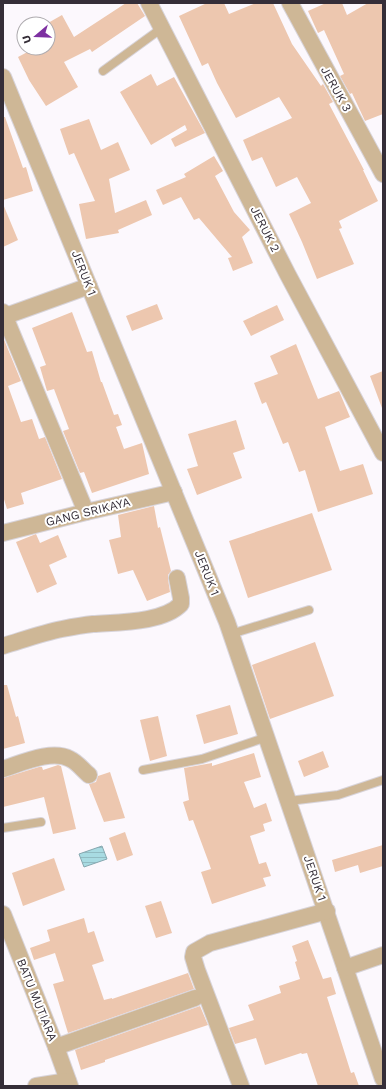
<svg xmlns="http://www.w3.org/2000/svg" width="386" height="1089" font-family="'Work Sans',sans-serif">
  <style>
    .water { fill: url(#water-rules); stroke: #86a7af }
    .building { fill: #edc7af }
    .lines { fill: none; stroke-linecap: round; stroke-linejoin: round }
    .lane-casing { stroke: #d8d4da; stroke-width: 10 }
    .street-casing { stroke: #d8d4da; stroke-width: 18 }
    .lane { stroke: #ceb796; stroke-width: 8 }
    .street { stroke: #ceb796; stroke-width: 16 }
    .labels { text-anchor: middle; stroke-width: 4; stroke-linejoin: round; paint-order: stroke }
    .street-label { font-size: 12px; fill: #352e38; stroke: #fff }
  </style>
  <defs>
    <pattern id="water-rules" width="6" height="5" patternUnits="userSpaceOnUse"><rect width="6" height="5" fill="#a8dbe2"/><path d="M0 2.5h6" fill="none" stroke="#91bcc3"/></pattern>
  </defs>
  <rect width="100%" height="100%" fill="#fcf8fd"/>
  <path class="water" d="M102,846L107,859L84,867L79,854Z"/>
  <g class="building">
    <path d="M126,3H137L145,16L92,52L90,49L64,62L78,87L46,106L29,80L18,57L35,48H48V23L62,15L74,37Z"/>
    <path d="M207,3H224L229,14L256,3H273L292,44L321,86L323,84L333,102L329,104L364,170H363L378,201L339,221L342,228L339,229L354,264L317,279L302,242L289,214L311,203L297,177L276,187L262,157L252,161L243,140L292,118L279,97L236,118L217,83L208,63L202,66L179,16Z"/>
    <path d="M326,3H342L347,15L368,3H383V114L365,121L352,93L350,94L340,76L344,74L324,30L318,33L308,11Z"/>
    <path d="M151,74L157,86L174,77L205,133L175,147L171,139L187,130L185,125L151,145L120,92Z"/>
    <path d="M3,117H5L23,168L26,167L33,191L3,200Z"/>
    <path d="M89,119L101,150L118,142L130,170L109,179L115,213L146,200L152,215L118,230L119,233L86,239L79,204L95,201L74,153L69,155L60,129Z"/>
    <path d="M214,156L223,171L215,176L234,212L250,230L242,237L253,263L233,271L228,258L232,257L199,218L194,220L181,197L163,205L156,190L186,177L184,174Z"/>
    <path d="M3,204L18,240L3,247Z"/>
    <path d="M157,304L163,319L132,331L126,316Z"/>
    <path d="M277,305L284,320L251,336L243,321Z"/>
    <path d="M72,312L87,352L92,351L101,382H102L114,415L118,414L122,425L116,427L124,449L142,443L149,474L92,493L84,472L80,473L63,431L69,429L54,389L47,391L40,367L46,365L32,328Z"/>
    <path d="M3,337L21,381L8,386L21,422L32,419L39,439L45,437L62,479L21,493L24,504L7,509L3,496Z"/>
    <path d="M296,344L318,399L339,391L350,417L325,427L340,471L363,464L373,494L318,512L305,470L299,472L288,442L283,444L266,402L262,404L254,383L278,374L270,356Z"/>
    <path d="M383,371V408H382L370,376Z"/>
    <path d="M236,420L245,449L233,453L242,478L197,495L187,469L198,466L188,434Z"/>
    <path d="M154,506L158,528L160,527L171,571L168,575V579L170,592L147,601L133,570L118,574L109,540L121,537L118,515Z"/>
    <path d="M312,513L332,570L248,598L229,541Z"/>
    <path d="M36,534L40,543L58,535L67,557L49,565L57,584L37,593L16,542Z"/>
    <path d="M315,642L334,696L270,719L252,665Z"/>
    <path d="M3,685H7L16,717L18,716L25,743L3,749Z"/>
    <path d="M230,705L238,734L204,744L196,715Z"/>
    <path d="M158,716L167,756L150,761L140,720Z"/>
    <path d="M323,751L329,767L304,777L298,761Z"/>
    <path d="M254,753L261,777L244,782L254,808L266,803L272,821L263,824L265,831L250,836L259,864L266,862L271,876L263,878L266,886L212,904L201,872L211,869L209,863L193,820L189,821L183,802L189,800L184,768L212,763V766Z"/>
    <path d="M58,765L61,766L76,829L53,834L44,797L3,807V778L39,767H42L43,770Z"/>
    <path d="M110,772L125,818L104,822L89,784L96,782L98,776Z"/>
    <path d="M125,832L133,855L117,861L109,838Z"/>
    <path d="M383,845V866L360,873L358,865L335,872L332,860Z"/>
    <path d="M54,858L65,890L23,906L12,873Z"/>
    <path d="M161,901L172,933L156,938L145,906Z"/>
    <path d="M84,918L88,933L94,931L104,961L92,965L104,1000L112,998V999L188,973L194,989L68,1033L53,984L64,981L55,953L34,960L30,948L50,941L47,930Z"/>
    <path d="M308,940L323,979L331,977L336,994L327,997L351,1073L354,1072L359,1086H318L307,1053L302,1054L301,1053L265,1065L256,1038L235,1044L229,1028L254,1020L248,1005L281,993L279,986L300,979L295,962L297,961L292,946Z"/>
    <path d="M200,1006L208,1025L157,1042L105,1060V1062L81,1070L75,1050Z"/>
  </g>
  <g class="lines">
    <g class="lane-casing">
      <g id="lane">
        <path d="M103,71L162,28"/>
        <path d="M231,634L309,610"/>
        <path d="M143,770L202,759L267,737"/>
        <path d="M289,801L338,795L383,780"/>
        <path d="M3,828L41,822"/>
      </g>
    </g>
    <g class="street-casing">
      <g id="street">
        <path d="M149,3L288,275L383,453"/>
        <path d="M290,3L383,174"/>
        <path d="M3,77L227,622L383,1079"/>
        <path d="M3,312L86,512"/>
        <path d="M3,317L89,286"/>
        <path d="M3,533L86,512L174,492"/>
        <path d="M3,646C23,640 42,633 62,629C72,627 83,625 93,624C118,622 163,623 181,604V598L177,578"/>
        <path d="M3,769C22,763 52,749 70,759C77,762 83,770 89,775"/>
        <path d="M3,914L56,1047L70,1086"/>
        <path d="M345,968L383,955"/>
        <path d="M56,1047L195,998"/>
        <path d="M36,1086L68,1081"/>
        <path d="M241,1086L197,970L193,957L194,952L210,943L327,911"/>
      </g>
    </g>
    <use href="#lane" class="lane"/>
    <use href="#street" class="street"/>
  </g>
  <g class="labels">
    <g class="street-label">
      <text transform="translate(336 89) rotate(61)" y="4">JERUK 3</text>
      <text transform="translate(265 229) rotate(63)" y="4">JERUK 2</text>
      <text transform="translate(84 273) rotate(68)" y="4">JERUK 1</text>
      <text transform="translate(88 512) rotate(-14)" y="4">GANG SRIKAYA</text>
      <text transform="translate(207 573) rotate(68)" y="4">JERUK 1</text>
      <text transform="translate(315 878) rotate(71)" y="4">JERUK 1</text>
      <text transform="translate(37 1000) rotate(68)" y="4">BATU MUTIARA</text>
    </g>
  </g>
  <rect width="386" height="1089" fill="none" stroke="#352e38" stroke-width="8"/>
  <g transform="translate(36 36) rotate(251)"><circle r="19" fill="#ffffff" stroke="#aeabaf"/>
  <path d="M0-3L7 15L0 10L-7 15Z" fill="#7d30a1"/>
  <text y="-6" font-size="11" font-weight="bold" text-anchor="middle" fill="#352e38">U</text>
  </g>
</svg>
